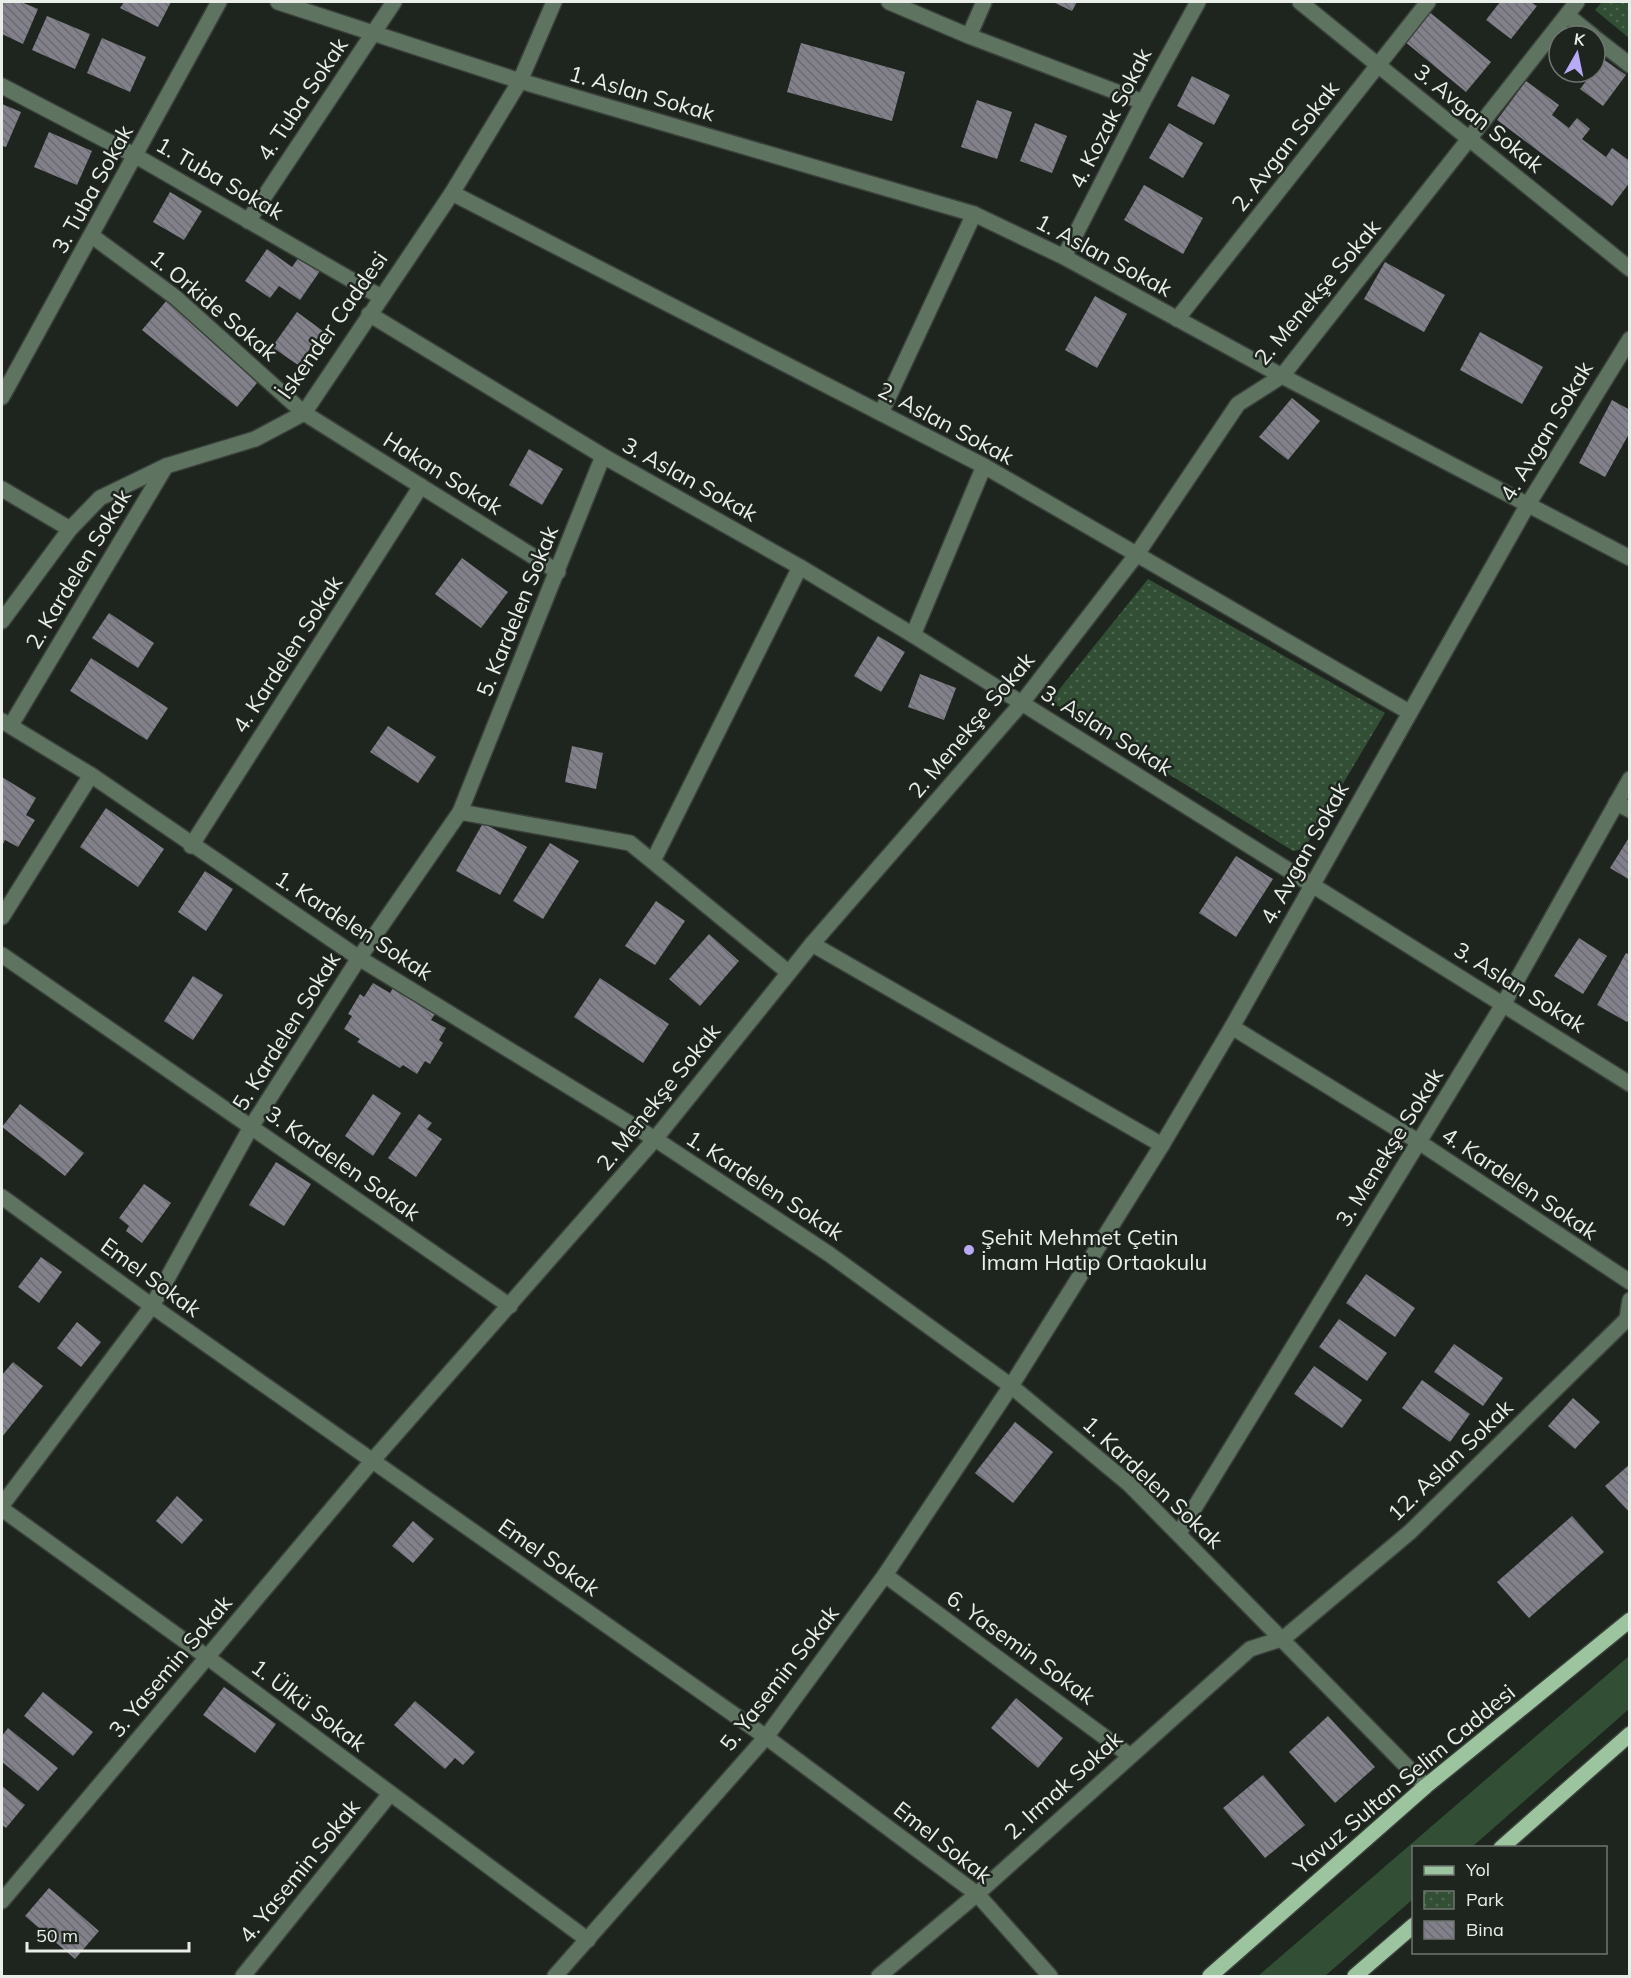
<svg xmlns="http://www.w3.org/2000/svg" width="1631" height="1978" font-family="Mulish,sans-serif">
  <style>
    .grass { fill: #324f36 }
    .park { fill: url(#park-dots) }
    .building { fill: url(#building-back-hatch) }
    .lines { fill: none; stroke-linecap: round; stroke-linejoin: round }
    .minor-casing { stroke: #3a413b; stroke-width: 18 }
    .major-casing { stroke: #3a413b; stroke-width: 18 }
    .minor { stroke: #5f7361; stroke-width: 15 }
    .major { stroke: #9cc49f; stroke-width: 15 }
    .poi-dot { fill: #b9aaf7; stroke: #1e251f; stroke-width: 2 }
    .labels { text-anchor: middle; stroke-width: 5; stroke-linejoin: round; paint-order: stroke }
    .street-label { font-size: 22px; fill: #e9eee9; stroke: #1e251f }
    .poi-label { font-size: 22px; fill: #e9eee9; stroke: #1e251f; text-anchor: start }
  </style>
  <defs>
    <pattern id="park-dots" width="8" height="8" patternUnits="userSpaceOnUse" patternTransform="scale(1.5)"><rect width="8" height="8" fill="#324f36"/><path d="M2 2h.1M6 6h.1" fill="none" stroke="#506953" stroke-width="1.8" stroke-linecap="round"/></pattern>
    <pattern id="building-back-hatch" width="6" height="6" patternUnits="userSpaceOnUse" patternTransform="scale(1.5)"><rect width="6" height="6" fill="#82818b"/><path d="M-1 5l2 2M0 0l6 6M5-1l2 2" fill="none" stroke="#6a6a6f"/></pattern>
  </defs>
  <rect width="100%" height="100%" fill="#1e251f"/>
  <path class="grass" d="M1629,1656V1709L1472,1847L1414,1848L1413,1899L1325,1976H1258Z"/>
  <g class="park">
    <path d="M1602,2H1629V38L1595,10Z"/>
    <path d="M1148,579L1385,713L1304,849L1293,851L1050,701Z"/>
  </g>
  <g class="building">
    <path d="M2,2H21L38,9L23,44L2,34Z"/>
    <path d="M124,2H171L158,27L120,8Z"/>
    <path d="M1053,2H1077L1072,11Z"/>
    <path d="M1500,2H1531L1537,6L1511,39L1486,20Z"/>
    <path d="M1428,11L1491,62L1466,92L1404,41Z"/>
    <path d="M47,16L90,34L75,69L32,50Z"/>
    <path d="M102,38L146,57L130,92L87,73Z"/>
    <path d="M801,43L905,72L892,121L787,92Z"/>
    <path d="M1603,59L1626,75L1603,106L1580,89Z"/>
    <path d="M1192,76L1230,95L1214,125L1177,106Z"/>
    <path d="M1526,81L1559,105L1552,115L1569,128L1577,118L1590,129L1582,139L1606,157L1612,148L1630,161V182L1612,206L1497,120Z"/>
    <path d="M977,100L1012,112L997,159L961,147Z"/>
    <path d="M2,104L21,112L6,147L2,146Z"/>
    <path d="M1035,123L1067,136L1052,173L1020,161Z"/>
    <path d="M1169,123L1203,143L1183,178L1149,158Z"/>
    <path d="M49,132L92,151L77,185L34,167Z"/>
    <path d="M1144,185L1203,218L1183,254L1124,220Z"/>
    <path d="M170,192L202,211L184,240L153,222Z"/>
    <path d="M267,249L292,267L299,257L320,271L300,300L279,286L270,298L245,281Z"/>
    <path d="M1385,262L1445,295L1424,332L1364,299Z"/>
    <path d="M1095,296L1127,314L1097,368L1065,350Z"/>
    <path d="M167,300L262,377L237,407L142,330Z"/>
    <path d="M297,312L323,331L298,365L272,347Z"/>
    <path d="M1480,332L1543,367L1522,404L1460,370Z"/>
    <path d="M1292,398L1320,421L1288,460L1259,437Z"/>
    <path d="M1612,400L1630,410V432L1605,477L1579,463Z"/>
    <path d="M529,449L563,469L542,505L509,485Z"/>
    <path d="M462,558L508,592L481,628L435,594Z"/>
    <path d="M109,613L154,643L138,668L92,638Z"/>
    <path d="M878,636L905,652L881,692L854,676Z"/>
    <path d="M91,658L168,708L147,740L70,691Z"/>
    <path d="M920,674L956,688L944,720L908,707Z"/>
    <path d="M388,726L436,757L418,783L370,752Z"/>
    <path d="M572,746L603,753L596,789L565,782Z"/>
    <path d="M2,777L36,798L26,815L35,820L18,847L5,840L2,846Z"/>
    <path d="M106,808L164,849L138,887L80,847Z"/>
    <path d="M483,823L527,847L500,895L456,871Z"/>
    <path d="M1630,836V880L1610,868Z"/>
    <path d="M550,843L579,861L543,919L513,901Z"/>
    <path d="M1236,856L1273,879L1236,937L1199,913Z"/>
    <path d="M205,871L233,889L206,931L178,912Z"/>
    <path d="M656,901L685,921L655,965L625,946Z"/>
    <path d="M709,934L739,961L700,1006L669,979Z"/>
    <path d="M1579,938L1607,956L1583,994L1554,976Z"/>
    <path d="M1626,953L1630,955V1018L1627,1022L1597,1005Z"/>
    <path d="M193,976L223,995L193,1040L164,1021Z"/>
    <path d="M600,978L669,1024L643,1063L574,1017Z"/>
    <path d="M373,983L390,993L393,988L435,1014L431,1020L446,1028L439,1040L443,1043L430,1064L425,1061L417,1074L403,1065L400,1068L357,1042L360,1039L344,1029L352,1016L348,1014L360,994L364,997Z"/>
    <path d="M373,1094L401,1113L373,1156L345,1136Z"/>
    <path d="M20,1104L84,1153L65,1176L2,1127Z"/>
    <path d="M419,1114L432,1123L427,1129L442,1139L416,1177L388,1158Z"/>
    <path d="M276,1162L311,1184L284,1226L249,1205Z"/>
    <path d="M144,1184L171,1203L142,1243L126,1231L129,1226L119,1218Z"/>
    <path d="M41,1257L62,1272L39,1303L18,1287Z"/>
    <path d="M1366,1274L1415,1308L1395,1337L1346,1303Z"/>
    <path d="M1339,1319L1387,1353L1367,1381L1319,1347Z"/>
    <path d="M77,1322L101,1342L81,1367L57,1348Z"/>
    <path d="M1454,1344L1503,1378L1483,1406L1434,1372Z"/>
    <path d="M13,1362L43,1386L2,1437V1375Z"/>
    <path d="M1314,1366L1362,1400L1342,1428L1294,1394Z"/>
    <path d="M1422,1380L1470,1414L1450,1442L1402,1408Z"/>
    <path d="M1573,1398L1600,1422L1575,1449L1548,1426Z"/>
    <path d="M1015,1422L1053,1452L1013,1503L975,1473Z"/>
    <path d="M1630,1464V1513L1605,1486Z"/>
    <path d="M177,1496L203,1520L182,1544L156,1521Z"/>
    <path d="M1572,1516L1604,1552L1529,1618L1497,1582Z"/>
    <path d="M413,1521L434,1539L413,1563L392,1546Z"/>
    <path d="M224,1687L276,1724L255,1753L203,1715Z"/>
    <path d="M43,1692L93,1732L73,1756L24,1716Z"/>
    <path d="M1016,1698L1063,1738L1038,1768L991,1728Z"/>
    <path d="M415,1701L475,1752L463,1765L455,1758L445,1769L394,1725Z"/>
    <path d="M1328,1716L1375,1767L1335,1803L1289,1752Z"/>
    <path d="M8,1728L58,1768L38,1791L2,1762V1736Z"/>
    <path d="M1263,1775L1305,1825L1265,1858L1223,1808Z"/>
    <path d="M2,1786L25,1805L6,1828L2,1825Z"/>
    <path d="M49,1888L99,1931L75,1959L25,1916Z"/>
  </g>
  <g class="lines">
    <g class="minor-casing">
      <g id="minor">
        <path d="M278,2L520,81L974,214L1064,257L1282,376L1630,558"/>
        <path d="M889,2L969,36L1143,102"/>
        <path d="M1300,2L1630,269"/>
        <path d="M1567,15L1593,36"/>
        <path d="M969,36L984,2"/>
        <path d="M1595,38L1630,65"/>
        <path d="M2,86L136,156L381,297"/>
        <path d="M452,193L984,466L1409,712"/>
        <path d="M248,221L394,2"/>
        <path d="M92,236L175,297L304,413L558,572"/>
        <path d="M1064,257L1143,102L1198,2"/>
        <path d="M369,314L603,456L800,567L913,635L1630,1084"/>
        <path d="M1177,319L1428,2"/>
        <path d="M2,397L219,2"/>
        <path d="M881,413L974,214"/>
        <path d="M2,489L70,529"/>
        <path d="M2,621L70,529L100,498L166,466L255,439L304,413L452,193L520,81L554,2"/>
        <path d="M913,635L984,466"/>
        <path d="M2,721L91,775L359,958L655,1139L829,1254L1011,1386L1129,1484L1426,1786"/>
        <path d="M11,725L166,466"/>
        <path d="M1616,803L1630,810"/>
        <path d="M460,812L630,843L788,972"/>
        <path d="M191,846L421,486"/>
        <path d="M653,861L800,567"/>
        <path d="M2,917L91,775"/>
        <path d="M812,944L1162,1145"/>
        <path d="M2,955L510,1306"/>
        <path d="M1232,1027L1419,1142L1630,1282"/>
        <path d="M2,1197L152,1306L766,1737L977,1894L1050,1976"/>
        <path d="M2,1505L152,1306L251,1127L359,958L460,812L603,456"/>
        <path d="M2,1509L207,1657L588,1940"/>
        <path d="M1179,1533L1504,1003L1630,779"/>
        <path d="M885,1575L1129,1755"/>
        <path d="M2,1901L373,1460L655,1139L812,944L1021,704L1137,554L1238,404L1282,376L1577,2"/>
        <path d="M243,1976L390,1794"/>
        <path d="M555,1976L766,1737L885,1575L1011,1386L1162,1145L1232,1027L1527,506L1630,339"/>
        <path d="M879,1976L977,1894L1250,1649L1284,1638L1410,1532L1627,1319L1630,1300"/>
      </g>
    </g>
    <g class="major-casing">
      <g id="major">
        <path d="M1501,1848L1630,1734"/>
        <path d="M1210,1976L1426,1786L1630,1620"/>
        <path d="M1355,1976L1414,1925"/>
      </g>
    </g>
    <use href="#minor" class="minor"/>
    <use href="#major" class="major"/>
  </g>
  <circle class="poi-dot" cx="969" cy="1250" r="6"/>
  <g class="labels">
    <g class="street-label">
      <text transform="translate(642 93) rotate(16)" y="8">1. Aslan Sokak</text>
      <text transform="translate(302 99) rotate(-56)" y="8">4. Tuba Sokak</text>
      <text transform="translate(1110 118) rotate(-63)" y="8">4. Kozak Sokak</text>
      <text transform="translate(1479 118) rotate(39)" y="8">3. Avgan Sokak</text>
      <text transform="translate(1285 146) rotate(-52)" y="8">2. Avgan Sokak</text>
      <text transform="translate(220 178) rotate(30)" y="8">1. Tuba Sokak</text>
      <text transform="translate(92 189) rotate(-61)" y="8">3. Tuba Sokak</text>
      <text transform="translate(1104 255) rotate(28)" y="8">1. Aslan Sokak</text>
      <text transform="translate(1317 292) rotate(-50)" y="8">2. Menekşe Sokak</text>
      <text transform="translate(214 305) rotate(40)" y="8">1. Orkide Sokak</text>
      <text transform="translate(332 325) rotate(-55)" y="8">İskender Caddesi</text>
      <text transform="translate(946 423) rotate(28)" y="8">2. Aslan Sokak</text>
      <text transform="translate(1546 431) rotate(-59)" y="8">4. Avgan Sokak</text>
      <text transform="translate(443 473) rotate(32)" y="8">Hakan Sokak</text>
      <text transform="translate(690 479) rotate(29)" y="8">3. Aslan Sokak</text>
      <text transform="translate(78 569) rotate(-59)" y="8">2. Kardelen Sokak</text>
      <text transform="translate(517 611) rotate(-68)" y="8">5. Kardelen Sokak</text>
      <text transform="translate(287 654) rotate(-57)" y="8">4. Kardelen Sokak</text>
      <text transform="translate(971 725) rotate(-50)" y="8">2. Menekşe Sokak</text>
      <text transform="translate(1107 730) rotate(32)" y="8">3. Aslan Sokak</text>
      <text transform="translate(1304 853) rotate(-61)" y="8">4. Avgan Sokak</text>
      <text transform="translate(354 925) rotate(33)" y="8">1. Kardelen Sokak</text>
      <text transform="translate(1520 987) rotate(32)" y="8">3. Aslan Sokak</text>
      <text transform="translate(286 1031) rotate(-58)" y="8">5. Kardelen Sokak</text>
      <text transform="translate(658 1097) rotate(-51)" y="8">2. Menekşe Sokak</text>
      <text transform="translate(1389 1147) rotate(-58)" y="8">3. Menekşe Sokak</text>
      <text transform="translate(343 1163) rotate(35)" y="8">3. Kardelen Sokak</text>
      <text transform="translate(1520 1183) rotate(34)" y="8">4. Kardelen Sokak</text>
      <text transform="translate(765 1185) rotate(33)" y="8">1. Kardelen Sokak</text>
      <text transform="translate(151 1277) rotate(36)" y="8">Emel Sokak</text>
      <text transform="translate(1450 1460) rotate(-44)" y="8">12. Aslan Sokak</text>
      <text transform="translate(1153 1482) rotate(43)" y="8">1. Kardelen Sokak</text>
      <text transform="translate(549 1557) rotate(35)" y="8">Emel Sokak</text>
      <text transform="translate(1021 1647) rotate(36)" y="8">6. Yasemin Sokak</text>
      <text transform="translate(170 1666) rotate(-50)" y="8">3. Yasemin Sokak</text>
      <text transform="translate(779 1678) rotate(-52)" y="8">5. Yasemin Sokak</text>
      <text transform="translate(309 1705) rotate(37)" y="8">1. Ülkü Sokak</text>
      <text transform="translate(1404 1779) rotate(-40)" y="8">Yavuz Sultan Selim Caddesi</text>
      <text transform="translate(1063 1785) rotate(-42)" y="8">2. Irmak Sokak</text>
      <text transform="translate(943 1842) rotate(38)" y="8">Emel Sokak</text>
      <text transform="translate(299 1871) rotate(-51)" y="8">4. Yasemin Sokak</text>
    </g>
    <g class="poi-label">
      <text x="981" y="1245">Şehit Mehmet Çetin<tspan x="981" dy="25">İmam Hatip Ortaokulu</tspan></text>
    </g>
  </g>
  <rect width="1631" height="1978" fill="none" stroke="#e9eee9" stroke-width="6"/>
  <rect x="1412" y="1846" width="195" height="108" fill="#1e251f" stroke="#6f7570" stroke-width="1.5"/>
  <rect x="1424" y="1866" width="30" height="9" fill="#9cc49f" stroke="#6f7570" stroke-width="1.5"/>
  <text x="1466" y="1876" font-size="18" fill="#e9eee9">Yol</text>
  <rect x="1424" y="1891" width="30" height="18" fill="url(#park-dots)" stroke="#6f7570" stroke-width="1.5"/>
  <text x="1466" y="1906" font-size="18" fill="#e9eee9">Park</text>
  <rect x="1424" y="1921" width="30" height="18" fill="url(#building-back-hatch)" stroke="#6f7570" stroke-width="1.5"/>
  <text x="1466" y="1936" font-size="18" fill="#e9eee9">Bina</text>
  <g transform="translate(1577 54) rotate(9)"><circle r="28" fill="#1e251f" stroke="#6f7570" stroke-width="1.5"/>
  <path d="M0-4.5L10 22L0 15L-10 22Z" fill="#b9aaf7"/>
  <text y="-9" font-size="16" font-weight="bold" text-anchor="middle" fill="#e9eee9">K</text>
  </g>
  <path d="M27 1942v9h162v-9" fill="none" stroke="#e9eee9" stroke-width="3"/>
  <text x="36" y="1942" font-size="18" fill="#e9eee9" stroke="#1e251f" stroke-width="4.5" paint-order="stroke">50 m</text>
</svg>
